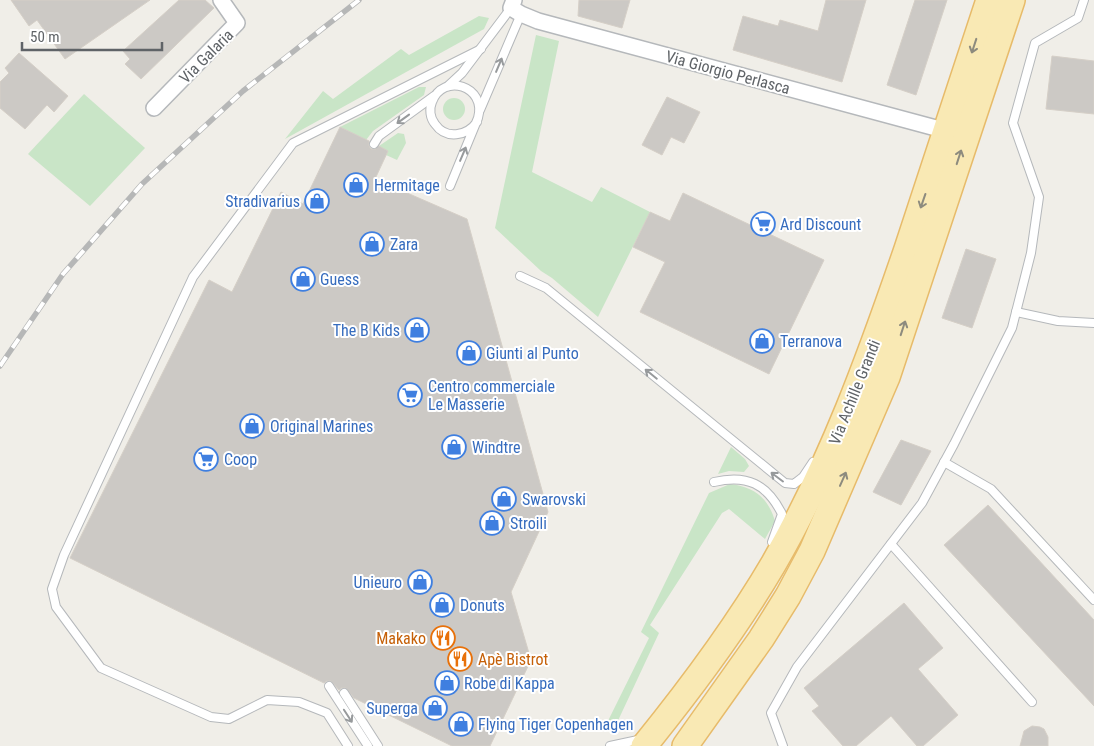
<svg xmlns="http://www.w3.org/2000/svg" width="1094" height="746" font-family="'Roboto Condensed',sans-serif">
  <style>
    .green { fill: #c9e5c7 }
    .building { fill: #ccc9c5; stroke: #d5cfc7 }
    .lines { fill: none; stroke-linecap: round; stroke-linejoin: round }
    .service-casing { stroke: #b5b8bb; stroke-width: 10 }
    .minor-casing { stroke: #b5b8bb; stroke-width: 18 }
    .primary-casing { stroke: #e7bb6a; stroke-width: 28 }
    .service { stroke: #fff; stroke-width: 8 }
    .minor { stroke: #fff; stroke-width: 15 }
    .primary { stroke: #f9e9b4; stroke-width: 25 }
    .rail-casing { stroke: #b6b7b7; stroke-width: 5.5 }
    .rail { stroke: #fff; stroke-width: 4; stroke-dasharray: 11; stroke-linecap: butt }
    .oneway { stroke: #8d8b7e }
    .oneway2 { stroke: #979a9c }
    .labels { text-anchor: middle; stroke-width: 4; stroke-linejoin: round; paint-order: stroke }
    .street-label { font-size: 16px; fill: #5f6367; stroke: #fff }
    .shop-label { font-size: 16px; fill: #366cbe; stroke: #fff; text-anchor: start }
    .food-label { font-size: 16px; fill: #c56008; stroke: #fff; text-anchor: end }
  </style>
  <rect width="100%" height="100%" fill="#f0eee8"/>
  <g class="green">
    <path d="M479,16L489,18L484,29L285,139L323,91L333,99L401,49L409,55Z"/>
    <path d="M536,35L559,41L532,172L592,202L601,187L650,212L598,317L552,278L541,271L495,228Z"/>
    <path d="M419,87H426L424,95L373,131L366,140L340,127Z"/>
    <path d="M84,94L145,148L90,206L28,154Z"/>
    <circle cx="454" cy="109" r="11"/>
    <path d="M398,133L404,134L406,143L397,160L386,155L388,151L379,146Z"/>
    <path d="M731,447L745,459L749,466L744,472L729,471L718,474Z"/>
    <path d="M730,484C755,487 768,498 775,521L765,539L729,509L722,513L650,625L659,633L615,727L603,731L649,638L641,632L709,493Z"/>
  </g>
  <g class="building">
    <path d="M11,0H150L65,59L37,20L29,26Z"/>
    <path d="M179,0H205L214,8L141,79L125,64L130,59L123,51Z"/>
    <path d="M579,0H630L622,28L578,16Z"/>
    <path d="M826,0H866L842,82L733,50L743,16L778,26L780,20L818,31Z"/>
    <path d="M915,0H947L916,95L887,85Z"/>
    <path d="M19,53L68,96L54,112L47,105L25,129L0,108V82L9,73L5,68Z"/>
    <path d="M1052,56L1094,61V114L1046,109Z"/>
    <path d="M667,97L700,112L684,143L671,137L662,155L642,145Z"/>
    <path d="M340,127L369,141V146L371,149H376L379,146L388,151L375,179L467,219L548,512L511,592L531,660L490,746H452L354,698L346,688H341L339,690L331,681H326L324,683L70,558L209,280L232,292L281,192L303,204Z"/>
    <path d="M683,193L824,260L769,374L640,312L665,262L633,247L650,212L670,221Z"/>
    <path d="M966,249L996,259L972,328L942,318Z"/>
    <path d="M901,440L931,451L901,505L873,492Z"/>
    <path d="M988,505L1094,620V706L944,545Z"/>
    <path d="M904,603L943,648L918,669L958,715L923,746H917L891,716L856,746H843L812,711L819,706L804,688Z"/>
    <path d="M1032,726L1040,727L1044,729L1048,737V746H1020L1024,731Z"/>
  </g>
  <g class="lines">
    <g class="service-casing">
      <g id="service">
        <path d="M448,86L462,73L511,8"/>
        <path d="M480,110L521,14"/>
        <path d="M374,144L379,136L434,96"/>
        <path d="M450,186L478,118C487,86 443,72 432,102C429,109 430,118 435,124C446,140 467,136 477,122"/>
        <path d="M520,276L546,288L785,483L794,484L803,477L813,462"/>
        <path d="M1016,312L1058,321L1094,323"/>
        <path d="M944,462L991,489L1094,600"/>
        <path d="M714,482C747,474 767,484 782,514L772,542"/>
        <path d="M891,544L1032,702"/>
        <path d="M329,686L368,746"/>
        <path d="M344,693L378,746"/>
        <path d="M348,746L327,713L299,702L267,700L229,719L211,717L101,668L56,607L52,589L64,555L193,277L293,143L481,49"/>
        <path d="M610,746L638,740"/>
        <path d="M783,746L771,713L797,667L922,503L954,444L1012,328L1031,253L1039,197L1013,123L1035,43L1078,18L1084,0"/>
      </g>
    </g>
    <g class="minor-casing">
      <g id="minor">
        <path d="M514,0L511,8L521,14L538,21L947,131"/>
        <path d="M154,108L237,23L221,0"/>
      </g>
    </g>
    <g class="primary-casing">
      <g id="primary">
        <path d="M644,746C691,688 736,628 774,563C831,464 870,357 907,249C935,166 962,83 989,0"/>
        <path d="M685,746L761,639L788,596L812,551L887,377L1012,0"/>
      </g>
    </g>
    <use href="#service" class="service"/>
    <use href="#minor" class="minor"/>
    <use href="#primary" class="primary"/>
    <g class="rail-casing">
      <path id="rail" d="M0,366L63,274L142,184L243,91L359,0"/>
    </g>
    <use href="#rail" class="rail"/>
  </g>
  <defs><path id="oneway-shaft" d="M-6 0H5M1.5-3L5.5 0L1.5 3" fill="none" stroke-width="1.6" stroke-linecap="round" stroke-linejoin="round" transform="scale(1.25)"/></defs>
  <g class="oneway">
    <use href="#oneway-shaft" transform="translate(974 46) rotate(108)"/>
    <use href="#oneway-shaft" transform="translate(959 157) rotate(-72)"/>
    <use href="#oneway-shaft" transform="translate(923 201) rotate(109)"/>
    <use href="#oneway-shaft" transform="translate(903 328) rotate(-72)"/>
    <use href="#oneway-shaft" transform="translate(843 479) rotate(-66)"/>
  </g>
  <g class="oneway2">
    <use href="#oneway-shaft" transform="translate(499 65) rotate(-67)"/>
    <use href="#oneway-shaft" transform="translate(403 119) rotate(144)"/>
    <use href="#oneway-shaft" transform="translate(463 154) rotate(-67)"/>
    <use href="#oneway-shaft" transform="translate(651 374) rotate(-141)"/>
    <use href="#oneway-shaft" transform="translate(777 477) rotate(-143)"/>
    <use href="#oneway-shaft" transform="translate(348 716) rotate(57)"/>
  </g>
  <defs>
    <g id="shop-ring" transform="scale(1.25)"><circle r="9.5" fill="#fff" stroke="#3f7fe0" stroke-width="1.5"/><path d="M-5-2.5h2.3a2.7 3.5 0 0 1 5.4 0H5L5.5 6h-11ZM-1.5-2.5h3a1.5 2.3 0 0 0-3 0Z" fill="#3f7fe0"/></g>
    <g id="supermarket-ring" transform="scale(1.25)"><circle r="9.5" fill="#fff" stroke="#3f7fe0" stroke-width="1.5"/><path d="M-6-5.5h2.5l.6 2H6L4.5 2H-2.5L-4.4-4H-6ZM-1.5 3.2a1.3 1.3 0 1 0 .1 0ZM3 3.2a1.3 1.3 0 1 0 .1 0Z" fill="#3f7fe0"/></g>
    <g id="restaurant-ring" transform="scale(1.25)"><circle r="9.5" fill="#fff" stroke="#e8710a" stroke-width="1.5"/><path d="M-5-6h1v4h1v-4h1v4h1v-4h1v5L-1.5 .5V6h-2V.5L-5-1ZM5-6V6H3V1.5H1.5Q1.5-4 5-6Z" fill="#e8710a"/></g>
  </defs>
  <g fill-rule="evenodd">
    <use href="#shop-ring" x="356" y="185"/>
    <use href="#shop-ring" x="317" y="201"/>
    <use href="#supermarket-ring" x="763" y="224"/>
    <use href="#shop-ring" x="372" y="244"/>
    <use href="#shop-ring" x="303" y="279"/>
    <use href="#shop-ring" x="417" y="330"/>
    <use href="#shop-ring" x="762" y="341"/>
    <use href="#shop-ring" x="469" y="353"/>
    <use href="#supermarket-ring" x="410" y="395"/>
    <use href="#shop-ring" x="252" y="426"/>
    <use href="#shop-ring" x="454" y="447"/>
    <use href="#supermarket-ring" x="206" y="459"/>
    <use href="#shop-ring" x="504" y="499"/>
    <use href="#shop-ring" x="492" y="523"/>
    <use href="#shop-ring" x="420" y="582"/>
    <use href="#shop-ring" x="442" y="605"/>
    <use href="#restaurant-ring" x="443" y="638"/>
    <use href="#restaurant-ring" x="460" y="659"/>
    <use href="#shop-ring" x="447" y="683"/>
    <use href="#shop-ring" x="435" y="708"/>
    <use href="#shop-ring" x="461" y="724"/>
  </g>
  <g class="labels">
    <g class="street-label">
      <text transform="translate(206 56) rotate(-45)" y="6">Via Galaria</text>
      <text transform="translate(728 72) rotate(15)" y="6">Via Giorgio Perlasca</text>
      <text transform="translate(854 392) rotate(-68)" y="6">Via Achille Grandi</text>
    </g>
    <g class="shop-label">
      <text x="374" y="191">Hermitage</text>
      <text x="300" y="207" text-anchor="end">Stradivarius</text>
      <text x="780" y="230">Ard Discount</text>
      <text x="390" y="250">Zara</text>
      <text x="320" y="285">Guess</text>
      <text x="400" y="336" text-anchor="end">The B Kids</text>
      <text x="780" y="347">Terranova</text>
      <text x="486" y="359">Giunti al Punto</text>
      <text x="428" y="392">Centro commerciale<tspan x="428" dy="18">Le Masserie</tspan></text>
      <text x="270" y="432">Original Marines</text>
      <text x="472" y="453">Windtre</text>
      <text x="224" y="465">Coop</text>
      <text x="522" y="505">Swarovski</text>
      <text x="510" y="529">Stroili</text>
      <text x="402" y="588" text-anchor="end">Unieuro</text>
      <text x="460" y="611">Donuts</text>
      <text x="464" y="689">Robe di Kappa</text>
      <text x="418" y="714" text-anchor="end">Superga</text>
      <text x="478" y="730">Flying Tiger Copenhagen</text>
    </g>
    <g class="food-label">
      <text x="426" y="644">Makako</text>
      <text x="478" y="665" text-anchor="start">Apè Bistrot</text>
    </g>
  </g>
  <path d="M22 42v8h140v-8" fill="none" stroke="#5f6367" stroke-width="2.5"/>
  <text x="30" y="42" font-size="15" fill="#5f6367" stroke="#ffffff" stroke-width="4" paint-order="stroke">50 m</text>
</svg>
